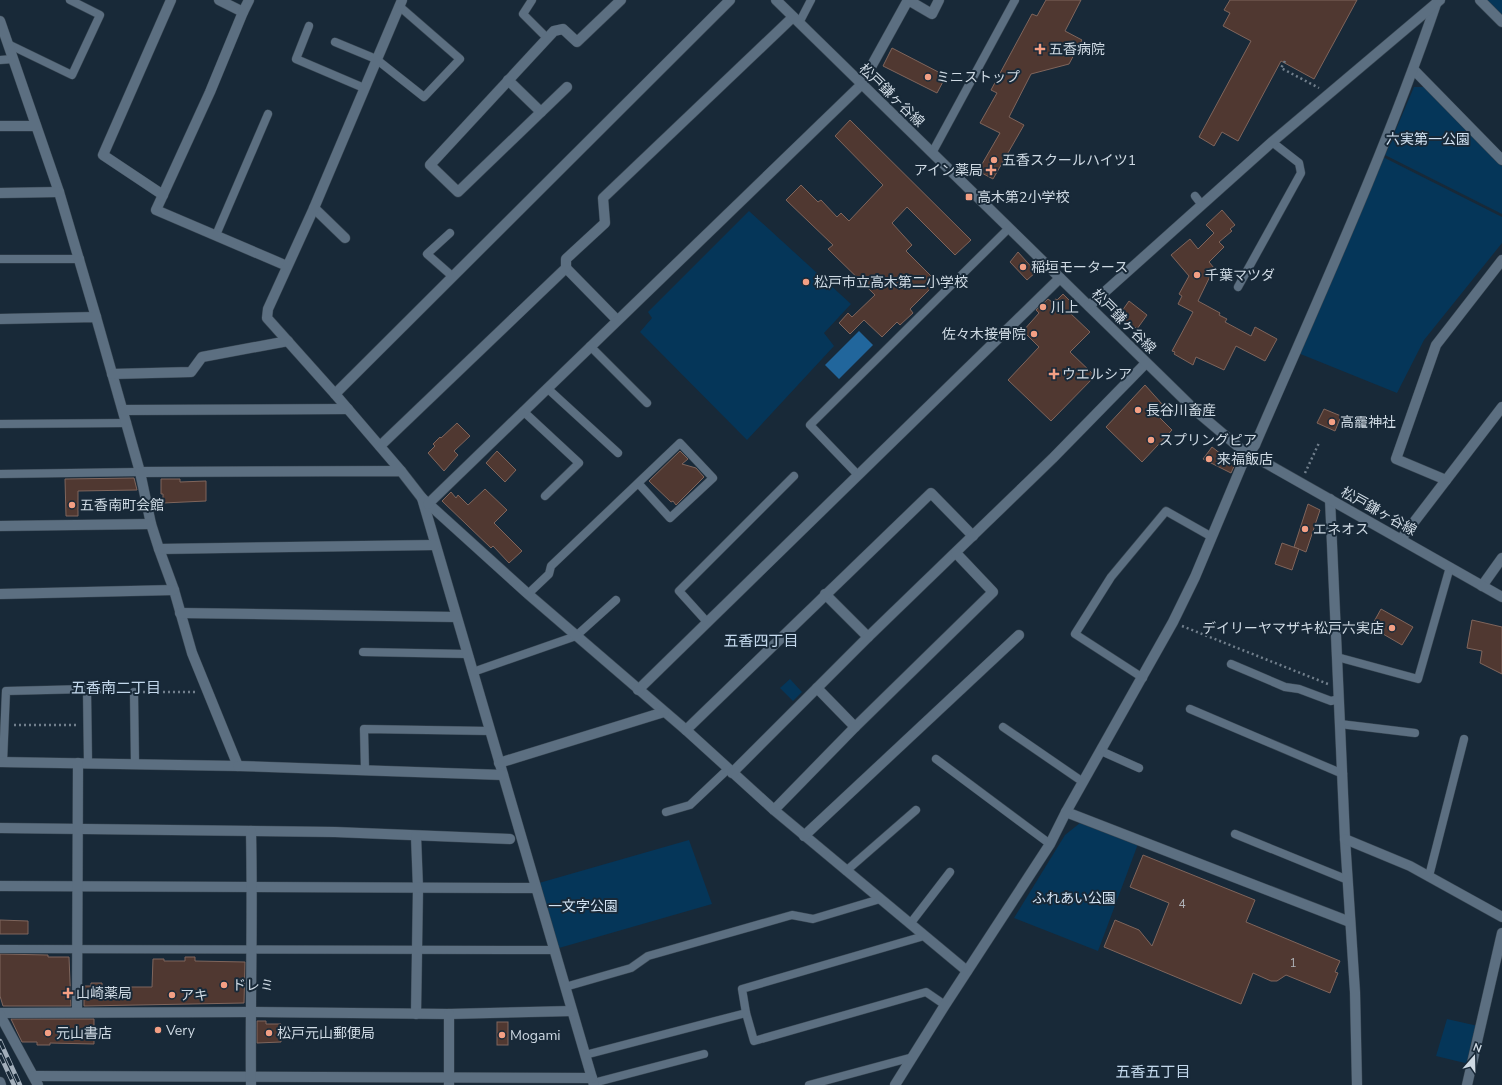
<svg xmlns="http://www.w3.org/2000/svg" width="1502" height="1085" font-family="'Nunito Sans','Noto Sans JP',sans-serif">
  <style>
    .green { fill: #053659 }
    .water { fill: #21669c }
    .building { fill: #503831; stroke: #7f655c }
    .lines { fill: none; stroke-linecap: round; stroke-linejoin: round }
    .lane-casing { stroke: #384652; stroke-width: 9 }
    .street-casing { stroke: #384652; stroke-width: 11 }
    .secondary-casing { stroke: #384652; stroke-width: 11 }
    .path { stroke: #717f8c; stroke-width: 2.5; stroke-dasharray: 2 3; stroke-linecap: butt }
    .lane { stroke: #5c6f81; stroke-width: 8 }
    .street { stroke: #5c6f81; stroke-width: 10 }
    .secondary { stroke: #5c6f81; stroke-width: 10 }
    .rail-casing { stroke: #a2aeba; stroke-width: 4.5 }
    .rail { stroke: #182938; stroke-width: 3; stroke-dasharray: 9; stroke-linecap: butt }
    .poi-dot { fill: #f39f84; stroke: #182938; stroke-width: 1.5 }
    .labels { text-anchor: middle; stroke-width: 4; stroke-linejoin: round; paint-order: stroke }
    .number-label { font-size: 12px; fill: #afb2b7 }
    .poi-label { font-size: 14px; fill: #cfdae4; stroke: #182938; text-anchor: start }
    .street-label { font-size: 14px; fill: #cfdae4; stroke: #182938 }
    .park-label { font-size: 14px; fill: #d3e3f3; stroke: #182938 }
    .neighbourhood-label { font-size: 15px; fill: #c3d8ec; stroke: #182938 }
  </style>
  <rect width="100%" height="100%" fill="#182938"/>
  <g class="green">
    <path d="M1487,0H1502V15Z"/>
    <path d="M1414,87H1425L1502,166V214L1385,155Z"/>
    <path d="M1383,157L1502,217V243L1424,340L1397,393L1298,353Z"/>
    <path d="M749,211L851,304L824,333L834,346L747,440L640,332L652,318L648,312Z"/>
    <path d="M790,679L802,692L793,701L780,688Z"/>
    <path d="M1080,823L1138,844L1098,951L1014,918L1065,835Z"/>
    <path d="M689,840L712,904L559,948L539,883Z"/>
    <path d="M1447,1019L1478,1026L1469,1064L1436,1056Z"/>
  </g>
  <path class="water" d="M859,331L873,345L839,379L825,365Z"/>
  <g class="building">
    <path d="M1046,0H1081L1065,31L1082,40L1069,64L1031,74L1009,117L1024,125L993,179L978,171L1000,133L980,123L997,93L991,90L1032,14L1037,16Z"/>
    <path d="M1230,0H1357L1314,79L1281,61L1238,141L1222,132L1214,146L1199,137L1251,41L1223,26L1230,13L1224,10Z"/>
    <path d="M892,48L946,76L937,93L883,66Z"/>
    <path d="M850,120L971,240L955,255L907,207L892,223L912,245L906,251L937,282L910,309L913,313L900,325L897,322L882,337L864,320L850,334L839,323L848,313L852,317L875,295L828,249L833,245L786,200L801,185L818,202L821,200L837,217L841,213L849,221L883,185L835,136Z"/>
    <path d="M1222,210L1235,225L1230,229L1232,231L1219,242L1224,247L1209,262L1214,268L1198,301L1220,313L1219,315L1227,319L1225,322L1251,336L1255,327L1277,339L1265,361L1236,346L1224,370L1196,357L1193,365L1174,354L1175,352L1172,351L1193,312L1178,304L1182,296L1179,294L1189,276L1171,255L1190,239L1198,249L1214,233L1206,225Z"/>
    <path d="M1018,252L1036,272L1027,280L1010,262Z"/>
    <path d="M1063,294L1075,306L1069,312L1090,332L1070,352L1095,376L1051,421L1008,380L1039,347L1023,331L1039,313L1036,310L1048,299L1052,302L1055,299L1057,300Z"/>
    <path d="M1129,301L1147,315L1137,329L1135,327L1134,329L1117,318Z"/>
    <path d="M1145,385L1162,404L1154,412L1172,430L1142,462L1106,427Z"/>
    <path d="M1324,409L1341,416L1335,431L1317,423Z"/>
    <path d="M457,423L470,436L454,451L458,455L444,471L428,453L435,446L433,444L440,437L441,438Z"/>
    <path d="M1212,447L1221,454L1223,451L1237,460L1231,473L1203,459Z"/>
    <path d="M497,451L516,470L505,482L486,463Z"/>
    <path d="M680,451L688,459L682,464L696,468L704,477L676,505L673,501L671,502L649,481Z"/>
    <path d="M134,478L137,490L78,491V516H66L65,479Z"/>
    <path d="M161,479H180V482L206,481V501L163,503V494H161Z"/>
    <path d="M485,489L507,510L494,523L522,551L509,563L493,546L491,548L442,501L451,492L456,498L458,495L468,505Z"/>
    <path d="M1308,504L1320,510L1306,552L1294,547Z"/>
    <path d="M1282,543L1299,549L1292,570L1275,564Z"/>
    <path d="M1381,609L1413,627L1402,645L1371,627Z"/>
    <path d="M1472,620L1502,627V674L1480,663L1482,651L1467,648Z"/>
    <path d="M1143,855L1255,900L1246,922L1340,961L1335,972L1338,973L1330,993L1286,975L1277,981H1271L1253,973L1241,1004L1104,947L1115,920L1139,930L1152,946L1169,903L1130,887Z"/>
    <path d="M0,920L28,921V934H0Z"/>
    <path d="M0,954L48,955V957H69L71,1006H3L0,996Z"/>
    <path d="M185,957H195V961L245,962L244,1003L84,1006V986H91V983H102V987H152L153,959H164V961H185Z"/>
    <path d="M11,1019H94V1044L50,1043V1045H37V1042H22Z"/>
    <path d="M257,1021H266V1024H281V1042L257,1043Z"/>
    <rect x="497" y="1022" width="11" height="23"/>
  </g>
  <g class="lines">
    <g class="lane-casing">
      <g id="lane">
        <path d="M532,0L523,14L547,38"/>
        <path d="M799,23L811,0"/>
        <path d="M309,26L296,59L364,88"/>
        <path d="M335,42L376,59L424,97L460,59L399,6"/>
        <path d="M8,44L72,75L100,15L70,0"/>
        <path d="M0,60L13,59"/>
        <path d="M932,153L1015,0"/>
        <path d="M1195,196L1202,205"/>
        <path d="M450,233L427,254L452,276"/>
        <path d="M216,235L268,114"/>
        <path d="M0,259H80"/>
        <path d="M1238,287L1301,173L1299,163L1272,142"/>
        <path d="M590,346L647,403"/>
        <path d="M547,388L618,453"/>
        <path d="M523,411L579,463L545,496"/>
        <path d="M0,424L127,423"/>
        <path d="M0,474L140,472"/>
        <path d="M858,475L810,425L1009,228"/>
        <path d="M528,594L549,574L551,566L680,443L713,478L670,518L638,483"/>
        <path d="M707,622L679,591L794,476"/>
        <path d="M363,652L467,654"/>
        <path d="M1337,657L1418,679L1450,567"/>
        <path d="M1231,664L1285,687L1299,689L1331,701L1339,699"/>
        <path d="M473,672L576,636L616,600"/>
        <path d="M1143,678L1075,634L1111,577L1166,511L1212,537"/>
        <path d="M134,692L135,764"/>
        <path d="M1190,709L1343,774"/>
        <path d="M1340,724L1415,733"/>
        <path d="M1003,727L1083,782"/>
        <path d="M1101,751L1139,768"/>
        <path d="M936,759L1050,844"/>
        <path d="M3,762L6,691L87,689L88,763"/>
        <path d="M365,770L364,729L490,731"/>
        <path d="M666,812L690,805L728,769"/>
        <path d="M1235,834L1348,880"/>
        <path d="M846,871L916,810"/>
        <path d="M1429,876L1464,739"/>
        <path d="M910,924L950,872"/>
        <path d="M924,936L742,989L746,1013L754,1041L926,992L945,1005"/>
        <path d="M0,949L554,950"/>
        <path d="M565,987L631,968L648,956L792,915L813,919L880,899"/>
        <path d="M585,1055L746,1013"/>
        <path d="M593,1083L704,1054"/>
        <path d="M809,1085L913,1057"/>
      </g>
    </g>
    <g class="street-casing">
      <g id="street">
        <path d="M219,0L243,12L210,92L156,210L287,266"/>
        <path d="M1480,0L1502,22"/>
        <path d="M243,12L249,0"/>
        <path d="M0,21L59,192L96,317"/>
        <path d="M1414,70L1502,160"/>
        <path d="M508,80L541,112"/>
        <path d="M567,87L458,192L430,165L554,31L563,29L577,42L621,0"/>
        <path d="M0,126H36"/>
        <path d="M0,193L59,192"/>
        <path d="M163,195L103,155L171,0"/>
        <path d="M314,208L345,238"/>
        <path d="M566,268L617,320"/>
        <path d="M0,319L96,317L140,472L151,524L159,549L174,590L192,653L238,766L0,762"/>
        <path d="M112,374L191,372L202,357L288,341"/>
        <path d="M335,394L730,0"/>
        <path d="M123,410L348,409"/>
        <path d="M380,446L566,268V259L605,223L603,198L793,17"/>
        <path d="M401,471L335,394L267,318L268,309L314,208L402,0"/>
        <path d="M140,472L401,471L422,498L528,594L686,730L774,810L967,971"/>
        <path d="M1446,480L1396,459L1436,345L1502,260"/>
        <path d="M422,498L594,1085"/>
        <path d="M1330,499L1345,839L1355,992L1357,1085"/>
        <path d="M428,504L861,85L908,0L932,14L939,0"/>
        <path d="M0,526L151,524"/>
        <path d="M1401,539L1502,407"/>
        <path d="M159,549L435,545"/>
        <path d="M1482,586L1502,558"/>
        <path d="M0,594L174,590"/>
        <path d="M825,594L868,637"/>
        <path d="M180,613L456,617"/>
        <path d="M817,688L855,727"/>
        <path d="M638,690L1060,278"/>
        <path d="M686,730L931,493L973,536"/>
        <path d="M499,763L664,712"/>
        <path d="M238,766L503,775"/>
        <path d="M732,773L868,637L1053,458L1146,363"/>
        <path d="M774,810L855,727L993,592L956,553"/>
        <path d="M1066,812L1350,922"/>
        <path d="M0,828L335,832L510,839"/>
        <path d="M416,836L418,888L416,1014"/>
        <path d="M804,836L1019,635"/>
        <path d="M1345,839L1410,866L1502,917"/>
        <path d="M0,886L536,888"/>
        <path d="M77,1012L78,763"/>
        <path d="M0,1013L250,1012L449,1014L572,1011"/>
        <path d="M0,1015L38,1085"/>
        <path d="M34,1076L592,1078"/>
        <path d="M0,1082L1,1085"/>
        <path d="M251,1085C250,1000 253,915 251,831"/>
        <path d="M449,1085V1014"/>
        <path d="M895,1085L945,1005L1050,844L1066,812L1173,622L1195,577L1244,460L1255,445C1318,299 1385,154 1436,4"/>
        <path d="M1467,1085L1502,933"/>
      </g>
    </g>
    <g class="secondary-casing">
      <g id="secondary">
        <path d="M776,0L1196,411L1241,449L1502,597"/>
        <path d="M1089,306L1272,142L1440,0"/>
      </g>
    </g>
    <g class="path">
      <path d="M1285,61L1281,68L1319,88"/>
      <path d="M1305,473L1319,443"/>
      <path d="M1182,626L1328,684"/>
      <path d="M95,692H124"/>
      <path d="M143,692H196"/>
      <path d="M14,725H79"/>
    </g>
    <use href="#lane" class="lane"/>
    <use href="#street" class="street"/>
    <use href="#secondary" class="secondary"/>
    <g class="rail-casing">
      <g id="rail">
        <path d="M0,1041L20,1085"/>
        <path d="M0,1055L14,1085"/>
      </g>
    </g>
    <use href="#rail" class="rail"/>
  </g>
  <g class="poi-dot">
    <path d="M1038 43h4v4h4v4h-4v4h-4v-4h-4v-4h4z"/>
    <circle cx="928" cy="77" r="4"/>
    <circle cx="994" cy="160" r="4"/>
    <path d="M989 164h4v4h4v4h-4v4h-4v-4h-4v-4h4z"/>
    <rect x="965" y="193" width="8" height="8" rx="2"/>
    <circle cx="1023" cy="267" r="4"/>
    <circle cx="1197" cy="275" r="4"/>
    <circle cx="806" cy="282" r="4"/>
    <circle cx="1043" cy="307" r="4"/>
    <circle cx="1034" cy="334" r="4"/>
    <path d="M1052 368h4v4h4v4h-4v4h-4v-4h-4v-4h4z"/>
    <circle cx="1138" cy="410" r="4"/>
    <circle cx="1332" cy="422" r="4"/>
    <circle cx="1151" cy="440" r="4"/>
    <circle cx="1209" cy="459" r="4"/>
    <circle cx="72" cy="505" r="4"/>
    <circle cx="1305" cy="529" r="4"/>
    <circle cx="1392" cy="628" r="4"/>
    <circle cx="224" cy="985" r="4"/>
    <path d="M66 987h4v4h4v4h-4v4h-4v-4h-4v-4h4z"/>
    <circle cx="172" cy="995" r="4"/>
    <circle cx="158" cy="1030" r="4"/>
    <circle cx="48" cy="1033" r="4"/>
    <circle cx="269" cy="1033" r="4"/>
    <circle cx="502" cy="1035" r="4"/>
  </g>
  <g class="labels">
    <g class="number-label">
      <text x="1182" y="908">4</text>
      <text x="1293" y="967">1</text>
    </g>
    <g class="poi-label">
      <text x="1049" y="54">五香病院</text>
      <text x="936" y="82">ミニストップ</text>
      <text x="1002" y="165">五香スクールハイツ1</text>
      <text x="983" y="175" text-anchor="end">アイン薬局</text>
      <text x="977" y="202">高木第2小学校</text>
      <text x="1031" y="272">稲垣モータース</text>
      <text x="1205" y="280">千葉マツダ</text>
      <text x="814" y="287">松戸市立高木第二小学校</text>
      <text x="1051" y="312">川上</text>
      <text x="1026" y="339" text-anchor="end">佐々木接骨院</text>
      <text x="1062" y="379">ウエルシア</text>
      <text x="1146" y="415">長谷川畜産</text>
      <text x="1340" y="427">高靇神社</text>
      <text x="1159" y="445">スプリングピア</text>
      <text x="1217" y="464">来福飯店</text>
      <text x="80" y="510">五香南町会館</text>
      <text x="1313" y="534">エネオス</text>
      <text x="1384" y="633" text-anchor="end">デイリーヤマザキ松戸六実店</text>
      <text x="232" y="990">ドレミ</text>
      <text x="76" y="998">山崎薬局</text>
      <text x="180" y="1000">アキ</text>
      <text x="166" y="1035">Very</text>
      <text x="56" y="1038">元山書店</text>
      <text x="277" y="1038">松戸元山郵便局</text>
      <text x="510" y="1040">Mogami</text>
    </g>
    <g class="street-label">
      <text transform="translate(892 95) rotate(44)" y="5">松戸鎌ヶ谷線</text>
      <text transform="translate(1124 321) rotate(45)" y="5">松戸鎌ヶ谷線</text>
      <text transform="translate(1379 511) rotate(29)" y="5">松戸鎌ヶ谷線</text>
    </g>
    <g class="park-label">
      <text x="1428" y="144">六実第一公園</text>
      <text x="1074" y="903">ふれあい公園</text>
      <text x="583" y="911">一文字公園</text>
    </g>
    <g class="neighbourhood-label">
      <text x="761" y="646">五香四丁目</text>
      <text x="116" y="693">五香南二丁目</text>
      <text x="1153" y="1077">五香五丁目</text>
    </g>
  </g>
  <g transform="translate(1474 1057) rotate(20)" stroke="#182938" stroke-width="3" paint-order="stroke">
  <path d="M0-3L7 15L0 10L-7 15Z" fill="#cfdae4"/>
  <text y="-6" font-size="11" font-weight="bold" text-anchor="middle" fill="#cfdae4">N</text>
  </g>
</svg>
